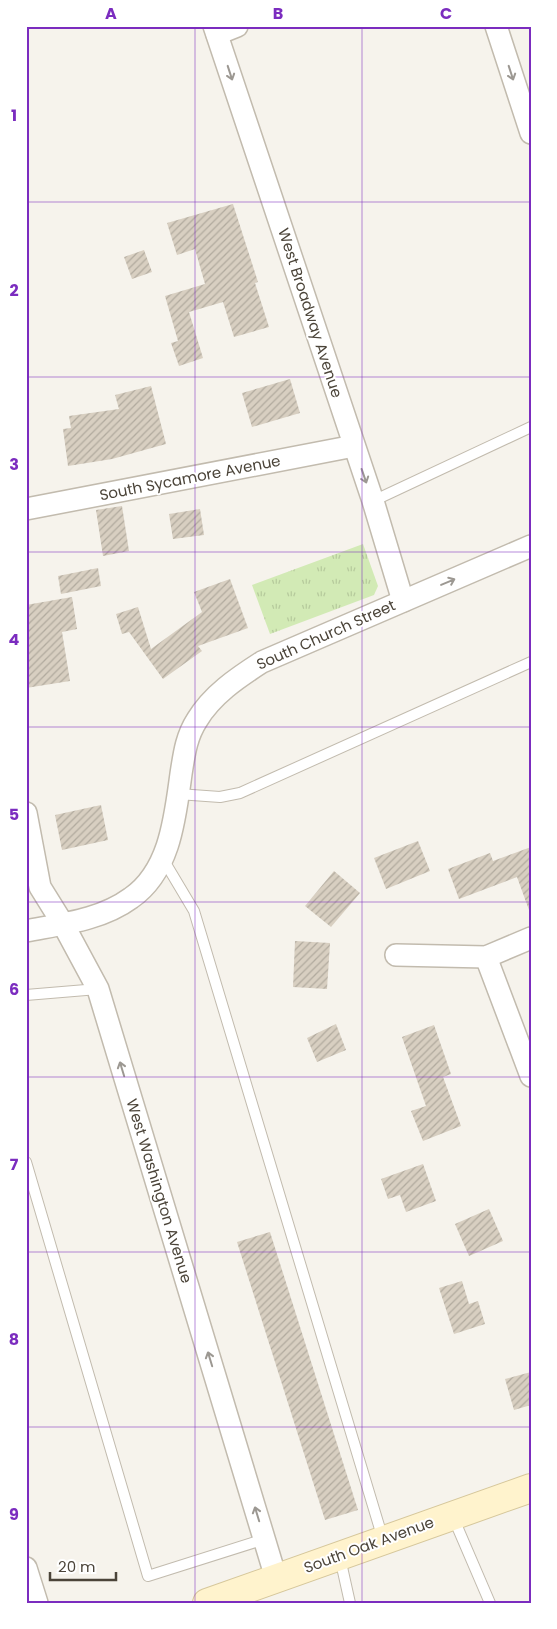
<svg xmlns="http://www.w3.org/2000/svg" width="557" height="1629" font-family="Poppins,sans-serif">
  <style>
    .grass { fill: url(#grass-tufts) }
    .building { fill: url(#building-hatch) }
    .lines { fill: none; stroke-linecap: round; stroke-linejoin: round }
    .service-casing { stroke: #c2bbae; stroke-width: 12 }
    .minor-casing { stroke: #c2bbae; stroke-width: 24 }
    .secondary-casing { stroke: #d6c79b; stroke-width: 30 }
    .service { stroke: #fff; stroke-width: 10 }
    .minor { stroke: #fff; stroke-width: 21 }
    .secondary { stroke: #fff3cd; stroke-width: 28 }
    .oneway { stroke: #9c9892 }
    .grid { fill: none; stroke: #7b2cbf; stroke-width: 1; stroke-opacity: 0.55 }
    .labels { text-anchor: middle; stroke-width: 4; stroke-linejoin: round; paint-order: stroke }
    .street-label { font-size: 15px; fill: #4b4439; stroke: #fff }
    .neatline { fill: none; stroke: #7b2cbf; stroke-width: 2 }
    .grid-label { font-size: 16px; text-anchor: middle; font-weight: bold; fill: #7b2cbf }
  </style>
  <defs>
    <pattern id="grass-tufts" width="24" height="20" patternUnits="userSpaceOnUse" patternTransform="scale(1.25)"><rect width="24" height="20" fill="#d2eab5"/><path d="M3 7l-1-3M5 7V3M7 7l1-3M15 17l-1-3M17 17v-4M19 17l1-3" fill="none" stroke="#b6ca9c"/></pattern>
    <pattern id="building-hatch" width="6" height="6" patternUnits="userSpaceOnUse" patternTransform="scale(1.25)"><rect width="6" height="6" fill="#d8cfc1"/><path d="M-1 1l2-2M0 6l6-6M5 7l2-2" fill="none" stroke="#b1aa9e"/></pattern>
  </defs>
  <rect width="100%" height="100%" fill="#f6f3ec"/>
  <path class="grass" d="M363,544L378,586L374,595L270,634L252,585Z"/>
  <g class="building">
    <path d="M233,204L258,282L255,283L269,327L234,337L223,302L189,312L203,358L179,366L171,343L178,341L165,296L205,284L195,249L177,255L167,223Z"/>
    <path d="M144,250L152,272L132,279L124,257Z"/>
    <path d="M290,379L300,413L252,427L242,393Z"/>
    <path d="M151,386L166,444L112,459L68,466L63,429L71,428L69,416L119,409L115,395Z"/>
    <path d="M122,506L129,551L103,556L96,510Z"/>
    <path d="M200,509L204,535L173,539L169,514Z"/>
    <path d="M98,568L101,586L61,594L58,576Z"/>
    <path d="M230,579L248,628L198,646L202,651L163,679L129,632L122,634L116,614L138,607L151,649L202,612L194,592Z"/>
    <path d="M72,597L77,629L62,632L70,681L26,688V605Z"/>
    <path d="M101,805L108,840L62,850L55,815Z"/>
    <path d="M418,841L430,871L386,889L374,858Z"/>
    <path d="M531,847V910H529L517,877L459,899L448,869L490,853L493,861Z"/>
    <path d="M334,871L360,893L331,927L305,906Z"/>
    <path d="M295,941L330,943L327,989L293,987Z"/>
    <path d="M336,1024L346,1050L317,1062L307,1038Z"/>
    <path d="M434,1025L451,1074L443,1077L461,1126L423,1141L411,1111L426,1106L402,1037Z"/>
    <path d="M423,1164L436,1201L406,1212L400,1195L388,1199L381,1179Z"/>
    <path d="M489,1209L503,1241L469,1256L455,1224Z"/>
    <path d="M270,1232L358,1510L325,1520L237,1242Z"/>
    <path d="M462,1281L469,1304L478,1301L485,1324L454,1334L439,1288Z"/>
    <path d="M531,1372V1405L514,1410L505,1379Z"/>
  </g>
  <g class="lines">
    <g class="service-casing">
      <g id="service">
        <path d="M373,501L531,427"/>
        <path d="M178,794L220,797L240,793L531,662"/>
        <path d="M163,859L194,911L383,1539"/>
        <path d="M26,995L98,989"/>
        <path d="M26,1162L148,1576L265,1539"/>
        <path d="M453,1517L490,1603"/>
        <path d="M340,1558L350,1603"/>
      </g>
    </g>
    <g class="minor-casing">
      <g id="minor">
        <path d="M214,26L373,501L403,601"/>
        <path d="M496,26L531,133"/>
        <path d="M217,34L237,26"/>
        <path d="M26,509L354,446"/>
        <path d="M26,813L40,887L63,924L98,989L276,1578"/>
        <path d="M26,931C62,924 101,920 131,898C170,871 175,818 181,774C184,755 186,737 197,720C212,695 237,678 262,662L531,546"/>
        <path d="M396,955L486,957L531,938"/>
        <path d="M486,957L531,1076"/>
        <path d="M26,1568L37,1603"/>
      </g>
    </g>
    <g class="secondary-casing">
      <path id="secondary" d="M207,1603L531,1488"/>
    </g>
    <use href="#service" class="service"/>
    <use href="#minor" class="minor"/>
    <use href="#secondary" class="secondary"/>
  </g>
  <defs><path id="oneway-shaft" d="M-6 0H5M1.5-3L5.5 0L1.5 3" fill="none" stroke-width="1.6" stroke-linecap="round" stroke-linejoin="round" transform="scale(1.25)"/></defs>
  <g class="oneway">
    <use href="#oneway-shaft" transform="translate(230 73) rotate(72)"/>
    <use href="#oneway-shaft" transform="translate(511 73) rotate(72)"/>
    <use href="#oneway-shaft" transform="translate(364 476) rotate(71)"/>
    <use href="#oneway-shaft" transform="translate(448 582) rotate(-23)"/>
    <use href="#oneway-shaft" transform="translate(122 1069) rotate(-107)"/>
    <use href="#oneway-shaft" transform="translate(210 1359) rotate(-107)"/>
    <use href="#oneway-shaft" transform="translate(257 1514) rotate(-107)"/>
  </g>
  <path class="grid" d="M195,26V1603M362,26V1603M26,202H531M26,377H531M26,552H531M26,727H531M26,902H531M26,1077H531M26,1252H531M26,1427H531"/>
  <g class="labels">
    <g class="street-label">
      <text transform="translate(310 313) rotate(72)" y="5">West Broadway Avenue</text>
      <text transform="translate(190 478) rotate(-11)" y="5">South Sycamore Avenue</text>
      <text transform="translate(326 635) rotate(-24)" y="5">South Church Street</text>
      <text transform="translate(159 1191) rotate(73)" y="5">West Washington Avenue</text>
      <text transform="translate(369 1545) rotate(-20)" y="5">South Oak Avenue</text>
    </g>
  </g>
  <rect width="557" height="1629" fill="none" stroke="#ffffff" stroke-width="55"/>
  <path d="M50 1572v8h66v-8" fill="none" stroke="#4b4439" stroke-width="2.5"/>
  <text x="58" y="1572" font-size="15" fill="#4b4439" stroke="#ffffff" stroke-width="4" paint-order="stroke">20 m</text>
  <rect x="28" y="28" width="502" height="1574" class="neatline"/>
  <g class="grid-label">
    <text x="111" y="19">A</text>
    <text x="278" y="19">B</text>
    <text x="446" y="19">C</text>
    <text x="14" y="121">1</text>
    <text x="14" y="296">2</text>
    <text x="14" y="470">3</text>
    <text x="14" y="645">4</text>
    <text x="14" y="820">5</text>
    <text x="14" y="995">6</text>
    <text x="14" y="1170">7</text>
    <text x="14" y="1345">8</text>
    <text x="14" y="1520">9</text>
  </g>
</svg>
